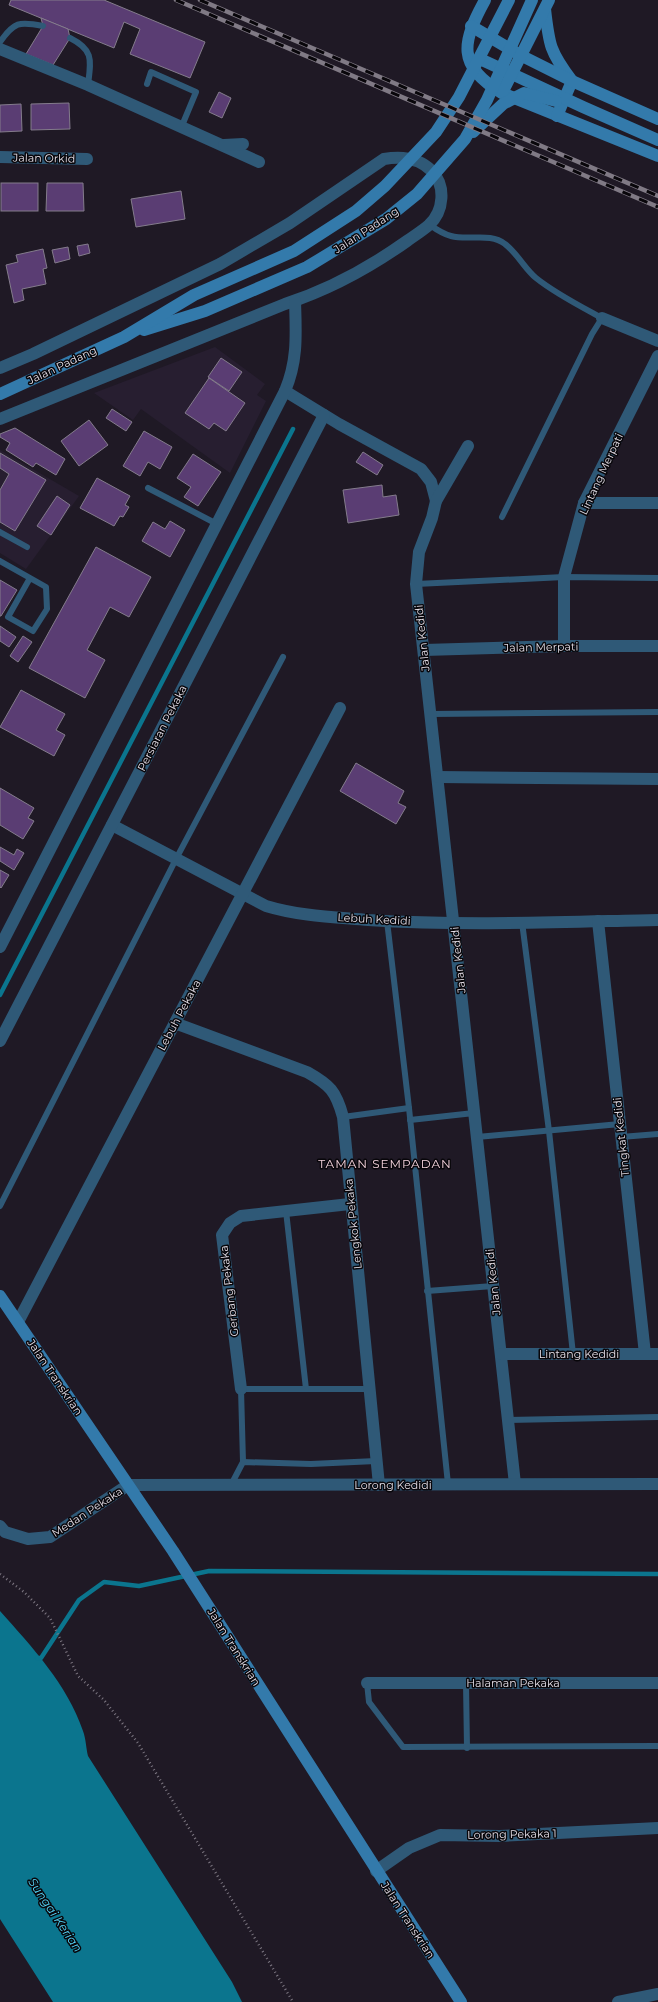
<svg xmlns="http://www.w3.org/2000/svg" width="658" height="2002" font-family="Montserrat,sans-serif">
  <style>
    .built { fill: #271e30 }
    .water { fill: #0b758e }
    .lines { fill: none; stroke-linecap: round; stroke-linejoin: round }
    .stream { stroke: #0b758e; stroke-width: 4.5 }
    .building { fill: #5a3d73; stroke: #847c8c }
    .path { stroke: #7d7782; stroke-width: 2.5; stroke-dasharray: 1 3; stroke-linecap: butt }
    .lane { stroke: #2f5977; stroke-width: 6 }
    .street { stroke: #2f5977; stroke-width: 12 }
    .secondary { stroke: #337aab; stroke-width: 12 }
    .rail-casing { stroke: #807a85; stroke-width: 4.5 }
    .rail { stroke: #08060a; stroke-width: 3; stroke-dasharray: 9; stroke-linecap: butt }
    .labels { text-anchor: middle; stroke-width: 3; stroke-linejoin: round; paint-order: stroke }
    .street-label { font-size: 11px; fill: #e5e0e9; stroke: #08060a }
    .neighbourhood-label { font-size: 12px; letter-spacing: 1px; fill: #f5d3dd; stroke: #08060a }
    .water-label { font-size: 12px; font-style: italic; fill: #56d7fb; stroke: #08060a }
  </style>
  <rect width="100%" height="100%" fill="#1f1925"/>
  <g class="built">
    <path d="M215,347L265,384L257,395L266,401L230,473L141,409L133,420L94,393Z"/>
    <path d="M0,450L79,496L26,569L0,553Z"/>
  </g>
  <path class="water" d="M0,1611C32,1647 67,1684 83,1731C86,1739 86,1748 88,1756L232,1982L242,2002H53L0,1919Z"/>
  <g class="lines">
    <g class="stream">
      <path d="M0,995L293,429"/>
      <path d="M37,1658H41L79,1600L104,1582L139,1586L209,1571L658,1574"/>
    </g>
  </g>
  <g class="building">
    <path d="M11,0H104L205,42L190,78L130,54L140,29L124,22L114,48L9,5Z"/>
    <path d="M41,18L68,29L70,38L53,65L26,54L43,26Z"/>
    <path d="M219,92L231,98L222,118L209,112Z"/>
    <path d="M69,103L70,129L31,130V104Z"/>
    <path d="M21,104L22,131L0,132V105Z"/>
    <rect x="1" y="183" width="37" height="28"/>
    <path d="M47,183H83L84,211H46Z"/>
    <path d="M181,191L185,219L136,227L131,199Z"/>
    <path d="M88,244L90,253L79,256L77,246Z"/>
    <path d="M68,247L70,259L55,263L52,250Z"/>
    <path d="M43,249L47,268L43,269L46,284L22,289L24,300L14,303L6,265L18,262L16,255Z"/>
    <path d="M221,358L242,372L229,391L208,377Z"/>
    <path d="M209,378L245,403L226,431L214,423L209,429L185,413Z"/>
    <path d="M112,409L132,422L126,431L106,418Z"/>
    <path d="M89,420L108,445L79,466L61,441Z"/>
    <path d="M15,428L65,459L56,475L36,463L33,467L6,450L10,443L0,437V434Z"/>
    <path d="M144,431L172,447L160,469L148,462L140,476L123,466Z"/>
    <path d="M363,452L383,465L377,475L356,462Z"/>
    <path d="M0,453L46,480L15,531L0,522V490L9,474L0,468Z"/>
    <path d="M193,454L221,472L198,506L184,497L191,487L177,478Z"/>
    <path d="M97,478L130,496L125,505L129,507L123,517L120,516L114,526L80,508Z"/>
    <path d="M382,485L383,497L396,495L399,515L348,523L343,490Z"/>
    <path d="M57,496L70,505L51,535L37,526Z"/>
    <path d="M170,521L185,530L170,557L142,541L153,522L165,529Z"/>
    <path d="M96,547L151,577L129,617L110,607L87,650L105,660L85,698L29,668Z"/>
    <path d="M0,580L17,590L1,616H0Z"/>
    <path d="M0,626L16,637L9,647L0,641Z"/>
    <path d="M23,636L32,642L18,662L10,656Z"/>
    <path d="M21,690L65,714L56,730L65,735L54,756L0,727Z"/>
    <path d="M356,763L404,791L398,803L406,807L396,824L340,791Z"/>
    <path d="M0,788L34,808L28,818L34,821L23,839L0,825Z"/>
    <path d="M0,847L14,855L17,849L24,853L14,870L0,861Z"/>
    <path d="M0,870L9,875L1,888L0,887Z"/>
  </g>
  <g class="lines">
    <path class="path" d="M0,1574L24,1592L50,1618L78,1676L104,1700L138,1743L293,2002"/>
    <g class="lane">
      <path d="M70,38C94,50 91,60 88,85"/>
      <path d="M0,42C14,22 19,21 43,26"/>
      <path d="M147,84L151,72L196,92L181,128"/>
      <path d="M430,225C437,230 443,234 451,236C469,241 490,232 505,244C517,253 525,269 536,278C556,294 580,306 602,318L592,334L502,517"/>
      <path d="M148,488L217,524"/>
      <path d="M0,532L27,547"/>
      <path d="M0,561L46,587L47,609L33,631L8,617L30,578"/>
      <path d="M416,584L564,577L658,578"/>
      <path d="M431,714L658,712"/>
      <path d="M387,921L409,1108L448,1484"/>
      <path d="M522,922L549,1131L573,1354"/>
      <path d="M343,1117L409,1108"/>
      <path d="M410,1120L474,1113"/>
      <path d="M477,1137L620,1124"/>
      <path d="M621,1137L658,1134"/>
      <path d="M0,1206L176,859L283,657"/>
      <path d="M286,1211L306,1389"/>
      <path d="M427,1291L493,1286"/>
      <path d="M508,1420L658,1417"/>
      <path d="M243,1462L241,1389H369"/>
      <path d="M231,1485L243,1462L311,1464L376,1461"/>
      <path d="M367,1683L369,1702L403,1747L658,1746"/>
      <path d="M466,1683L467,1748"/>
    </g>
    <g class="street">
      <path d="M0,49L88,85L259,162"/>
      <path d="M224,145L243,144"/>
      <path d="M0,157L87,159"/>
      <path d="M602,318L658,341"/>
      <path d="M0,368L33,354L220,264L290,223L384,159C401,156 418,157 432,171C446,186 444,211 429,225C422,231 414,236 407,241C369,268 328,290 285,304L0,419"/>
      <path d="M285,391L339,424L421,469L431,482L436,501"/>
      <path d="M468,446L436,501L432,518L419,552L416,584L515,1484"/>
      <path d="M584,503H658"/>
      <path d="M564,646V577L584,503L658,356"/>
      <path d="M424,650L564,646H658"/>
      <path d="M438,777L658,779"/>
      <path d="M112,825L266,906C299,916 333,917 368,920C464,926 561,922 658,920"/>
      <path d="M598,921L645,1354"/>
      <path d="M0,947L285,391C298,360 296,334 295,301"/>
      <path d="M175,1023L307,1072C330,1085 336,1091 343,1117L379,1485"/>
      <path d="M0,1041L324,415"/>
      <path d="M18,1322L340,708"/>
      <path d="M501,1354H658"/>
      <path d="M241,1389L222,1235L230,1223L241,1216L350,1204"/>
      <path d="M0,1526L5,1532L28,1539L50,1537L128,1485L658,1484"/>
      <path d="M367,1683H658"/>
      <path d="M376,1871L409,1848L440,1835L500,1836L658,1828"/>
      <path d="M618,2002L658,1994"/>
    </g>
    <g class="secondary">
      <path d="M485,0C462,42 456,66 502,93L658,156"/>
      <path d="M545,9C549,45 550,52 572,81L557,116"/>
      <path d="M471,26L520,55L572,81L658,119"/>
      <path d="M480,59L583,107L658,140"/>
      <path d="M502,93L549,0"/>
      <path d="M473,132L503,104L524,93L556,101"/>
      <path d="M144,330L205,311L307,267L386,219L417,194L465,139L487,100L532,0"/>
      <path d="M0,394L124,337L194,295L294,251L356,211L385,186L436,132L459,97L509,0"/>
      <path d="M0,1296L173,1551L461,2002"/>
    </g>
    <g class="rail-casing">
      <g id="rail">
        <path d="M176,0L658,207"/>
        <path d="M200,0L658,196"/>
      </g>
    </g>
    <use href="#rail" class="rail"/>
  </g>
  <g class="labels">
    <g class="street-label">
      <text transform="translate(44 158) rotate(1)" y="4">Jalan Orkid</text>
      <text transform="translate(366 230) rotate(-33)" y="4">Jalan Padang</text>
      <text transform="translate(62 365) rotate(-25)" y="4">Jalan Padang</text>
      <text transform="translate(601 474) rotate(-65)" y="4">Lintang Merpati</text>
      <text transform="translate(422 638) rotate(-96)" y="4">Jalan Kedidi</text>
      <text transform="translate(541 647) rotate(-1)" y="4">Jalan Merpati</text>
      <text transform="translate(162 728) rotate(-63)" y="4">Persiaran Pekaka</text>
      <text transform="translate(374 919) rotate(3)" y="4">Lebuh Kedidi</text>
      <text transform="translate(458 960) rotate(-96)" y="4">Jalan Kedidi</text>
      <text transform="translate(179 1015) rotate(-62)" y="4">Lebuh Pekaka</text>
      <text transform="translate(621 1137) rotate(-96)" y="4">Tingkat Kedidi</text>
      <text transform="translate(353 1224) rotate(-96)" y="4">Lengkok Pekaka</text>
      <text transform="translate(493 1282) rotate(-96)" y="4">Jalan Kedidi</text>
      <text transform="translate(229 1291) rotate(-97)" y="4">Gerbang Pekaka</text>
      <text x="579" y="1358">Lintang Kedidi</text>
      <text transform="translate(55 1377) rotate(56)" y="4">Jalan Transkrian</text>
      <text x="393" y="1489">Lorong Kedidi</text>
      <text transform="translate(87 1512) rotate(-33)" y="4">Medan Pekaka</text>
      <text transform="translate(234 1647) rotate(58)" y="4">Jalan Transkrian</text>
      <text x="513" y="1687">Halaman Pekaka</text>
      <text transform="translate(512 1834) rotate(-1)" y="4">Lorong Pekaka 1</text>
      <text transform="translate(408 1920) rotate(57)" y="4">Jalan Transkrian</text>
    </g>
    <g class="neighbourhood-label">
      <text x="385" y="1168">TAMAN SEMPADAN</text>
    </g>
    <g class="water-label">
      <text transform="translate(55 1915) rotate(56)" y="4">Sungai Kerian</text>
    </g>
  </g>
</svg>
